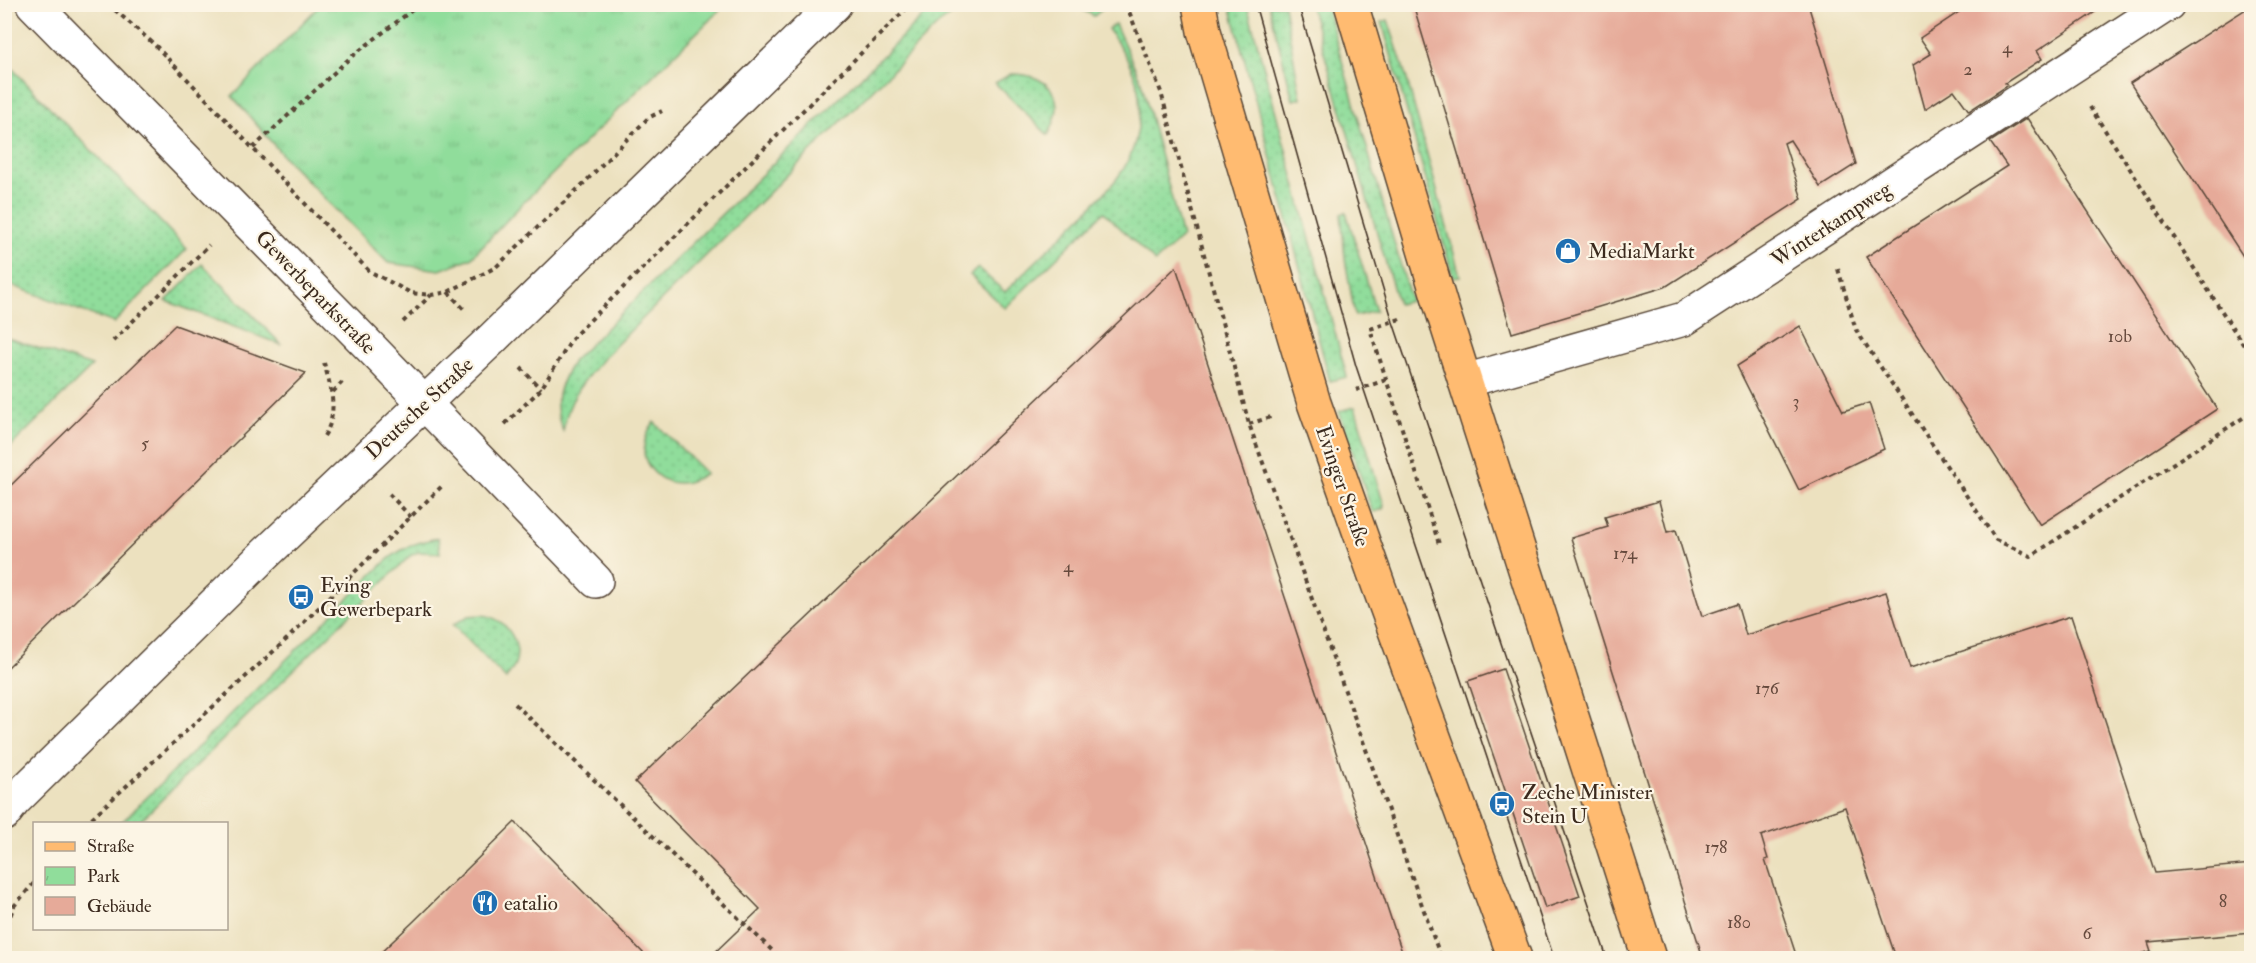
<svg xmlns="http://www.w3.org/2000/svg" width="2256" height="963" font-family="'IM FELL Double Pica',serif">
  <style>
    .grass { fill: url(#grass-dots); stroke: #66845c; stroke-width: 1.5 }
    .park { fill: url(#park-tufts); stroke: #66845c; stroke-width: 1.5 }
    .building { fill: #e6aa99 }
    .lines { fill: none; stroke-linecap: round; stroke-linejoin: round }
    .minor-casing { stroke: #564536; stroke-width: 36 }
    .tertiary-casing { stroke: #564536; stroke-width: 36 }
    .primary-casing { stroke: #564536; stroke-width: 36 }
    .path { stroke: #564536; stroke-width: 4; stroke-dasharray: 4.5 4.5; stroke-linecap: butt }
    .minor { stroke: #fff; stroke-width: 33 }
    .tertiary { stroke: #fff; stroke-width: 33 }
    .primary { stroke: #ffbb71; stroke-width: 33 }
    .tram { stroke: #3b2a1e; stroke-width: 1.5 }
    .labels { text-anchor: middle; stroke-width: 4.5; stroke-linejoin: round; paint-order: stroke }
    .number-label { font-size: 18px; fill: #664a3d }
    .street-label { font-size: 21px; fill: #3b2a1e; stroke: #fcf5e5 }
    .poi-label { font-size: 21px; fill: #3b2a1e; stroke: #fcf5e5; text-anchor: start }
  </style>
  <defs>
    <pattern id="grass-dots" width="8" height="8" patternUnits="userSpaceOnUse" patternTransform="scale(1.5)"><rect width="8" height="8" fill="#90dd9b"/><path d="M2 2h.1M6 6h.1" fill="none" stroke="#7dbe85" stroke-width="1.8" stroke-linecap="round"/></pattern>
    <pattern id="park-tufts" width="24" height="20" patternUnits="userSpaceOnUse" patternTransform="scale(1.5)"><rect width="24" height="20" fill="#90dd9b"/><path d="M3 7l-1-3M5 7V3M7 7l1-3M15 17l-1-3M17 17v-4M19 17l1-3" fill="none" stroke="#7dbe85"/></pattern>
  </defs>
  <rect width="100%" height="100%" fill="#fcf5e5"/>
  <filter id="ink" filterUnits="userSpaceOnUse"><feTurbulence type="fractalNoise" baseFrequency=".0167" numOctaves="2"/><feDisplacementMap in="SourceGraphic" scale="12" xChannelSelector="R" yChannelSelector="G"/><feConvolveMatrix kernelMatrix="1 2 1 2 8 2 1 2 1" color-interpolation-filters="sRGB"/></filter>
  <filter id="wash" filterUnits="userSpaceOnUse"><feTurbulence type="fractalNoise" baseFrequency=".008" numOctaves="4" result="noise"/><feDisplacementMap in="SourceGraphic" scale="24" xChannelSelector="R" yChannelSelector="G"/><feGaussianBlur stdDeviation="1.35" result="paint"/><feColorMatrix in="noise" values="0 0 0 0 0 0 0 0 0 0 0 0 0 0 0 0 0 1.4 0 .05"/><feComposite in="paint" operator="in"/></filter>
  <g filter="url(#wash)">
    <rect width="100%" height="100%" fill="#ece1bf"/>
    <g class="grass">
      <path d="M934,5H968L957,10L936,27L606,355C583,381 569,396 563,431C551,404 558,386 573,361Z"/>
      <path d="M1074,5H1103L1105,7L1094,16Z"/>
      <path d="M1230,5H1247L1347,377L1330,381Z"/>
      <path d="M1269,5H1284L1301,98L1293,100Z"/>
      <path d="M1310,5H1326L1411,301L1398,304Z"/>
      <path d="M1388,20L1406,76L1460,276L1453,277L1382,22Z"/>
      <path d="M1115,24L1141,81L1182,237L1155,262L1104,212L1005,308L970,275L978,268L1005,292C1028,269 1051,247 1074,224C1089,209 1105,194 1118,177C1139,150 1146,104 1133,72C1127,56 1118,43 1108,29Z"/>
      <path d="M4,60L187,249L114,323L5,283Z"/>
      <path d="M1011,74C1050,74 1069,99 1048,135L995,83Z"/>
      <path d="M1346,212L1376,311L1355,316L1345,259L1341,214Z"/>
      <path d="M202,264L282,345L166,301Z"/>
      <path d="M5,337L92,366L5,452L4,337Z"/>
      <path d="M1355,407L1384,506L1383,509L1375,512L1372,511L1339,411Z"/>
      <path d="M654,422L706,473C698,478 690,483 680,483C661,484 643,467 644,448C644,438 649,430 654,422Z"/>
      <path d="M438,538L440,553L418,552L410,556L138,823H121L385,562C401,548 417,542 438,538Z"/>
      <path d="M468,616C474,616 482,614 488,616C509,622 523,646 514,667C512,671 508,675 506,679L453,625Z"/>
    </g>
    <path class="park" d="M320,5V4L725,5L525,201L471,258L440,270L388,263L285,158L232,96Z"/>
    <g id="blocks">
      <g class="building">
        <path d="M1413,4H1808L1856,164L1820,187L1790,140L1784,143L1802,199L1665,287L1512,333Z"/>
        <path d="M1971,4H2107L2037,51L2042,59L2005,83L2007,86L1969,111L1954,90L1925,109L1913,65L1931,54L1920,38Z"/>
        <path d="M2252,5V270L2130,83Z"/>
        <path d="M2027,118L2217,409L2040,525L1866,257L2007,166L1990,142Z"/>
        <path d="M1176,267L1404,958H709L760,909L635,782Z"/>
        <path d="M175,325L306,373L4,671V492Z"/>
        <path d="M1800,326L1843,411L1869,403L1884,449L1799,490L1737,366Z"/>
        <path d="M1659,501L1667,532L1676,530L1702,616L1737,604L1746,635L1886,592L1910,668L2071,616L2155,873L2252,864V933L2148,942L2151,951L2126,958H1896L1845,807L1761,836L1768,859L1765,860L1797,958H1703L1571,538L1608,527L1605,517Z"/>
        <path d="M1503,669L1580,896L1545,908L1468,681Z"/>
        <path d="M515,822L648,958H375L412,923Z"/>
      </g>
    </g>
  </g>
  <g filter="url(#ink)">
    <use href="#blocks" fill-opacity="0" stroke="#564536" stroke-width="1.5"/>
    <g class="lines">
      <g class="minor-casing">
        <g id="minor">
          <path d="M33,4L374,351L596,581"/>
          <path d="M1465,381L1684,319L2168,4"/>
        </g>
      </g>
      <g class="tertiary-casing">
        <path id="tertiary" d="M4,814L14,801L261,558L493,338L835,4"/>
      </g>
      <g class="primary-casing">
        <g id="primary">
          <path d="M1199,4L1204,31L1314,403L1379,587L1515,958"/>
          <path d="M1351,4L1441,306L1649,958"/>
        </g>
      </g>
      <g class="path">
        <path d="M108,4L154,44L369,271L411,293L431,295L448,292L496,267L583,184L648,118L662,111"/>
        <path d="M1126,4L1161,92L1249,424L1441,958"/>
        <path d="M2090,107L2252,358"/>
        <path d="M253,148L351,57L420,4"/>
        <path d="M1838,269L1856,330L1996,540L2031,556L2252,412"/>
        <path d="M448,292L464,309"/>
        <path d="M1400,319L1370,329L1440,547"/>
        <path d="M403,322L431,295"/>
        <path d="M113,341L209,245"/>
        <path d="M521,368L541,389"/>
        <path d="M1356,390L1386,380"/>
        <path d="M333,392L344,380"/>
        <path d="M505,424L541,389L574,336L911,4"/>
        <path d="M1249,424L1274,416"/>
        <path d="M324,436C339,413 331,388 324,363"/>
        <path d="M389,494L411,517"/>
        <path d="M515,704L780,958"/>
        <path d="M85,824L287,639L444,484"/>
        <path d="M4,932L14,906L34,883"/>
      </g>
      <use href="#minor" class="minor"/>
      <use href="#tertiary" class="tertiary"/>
      <use href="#primary" class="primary"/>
      <g class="tram">
        <path d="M1255,4L1356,366L1554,958"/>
        <path d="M1298,4L1393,322L1607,958"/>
      </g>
    </g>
  </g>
  <defs>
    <g id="shop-disc" transform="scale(1.35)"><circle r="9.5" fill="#1f6fb2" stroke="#fcf5e5"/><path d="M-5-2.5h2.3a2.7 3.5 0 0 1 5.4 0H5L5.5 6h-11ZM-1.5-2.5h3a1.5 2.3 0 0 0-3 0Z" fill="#fff"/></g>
    <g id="bus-disc" transform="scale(1.35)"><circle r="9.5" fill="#1f6fb2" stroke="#fcf5e5"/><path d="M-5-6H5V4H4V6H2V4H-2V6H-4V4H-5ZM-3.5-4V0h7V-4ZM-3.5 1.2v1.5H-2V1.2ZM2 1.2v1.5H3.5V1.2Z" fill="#fff"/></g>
    <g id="restaurant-disc" transform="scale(1.35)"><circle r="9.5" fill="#1f6fb2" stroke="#fcf5e5"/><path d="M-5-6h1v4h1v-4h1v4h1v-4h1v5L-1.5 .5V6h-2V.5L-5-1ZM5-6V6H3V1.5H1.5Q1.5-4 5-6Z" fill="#fff"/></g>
  </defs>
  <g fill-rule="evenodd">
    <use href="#shop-disc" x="1568" y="251"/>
    <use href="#bus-disc" x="301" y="597"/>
    <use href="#bus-disc" x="1502" y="804"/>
    <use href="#restaurant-disc" x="485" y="903"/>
  </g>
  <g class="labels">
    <g class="number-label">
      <text x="2007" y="53">4</text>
      <text x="1968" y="75">2</text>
      <text x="2120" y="342">10b</text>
      <text x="1796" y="407">3</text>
      <text x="145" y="449">5</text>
      <text x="1625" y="559">174</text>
      <text x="1068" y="572">4</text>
      <text x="1767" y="694">176</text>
      <text x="1716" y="853">178</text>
      <text x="2223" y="907">8</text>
      <text x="1739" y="928">180</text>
      <text x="2087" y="939">6</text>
    </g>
    <g class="street-label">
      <text transform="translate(1831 224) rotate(-33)" y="7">Winterkampweg</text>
      <text transform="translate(316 292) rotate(46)" y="7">Gewerbeparkstraße</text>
      <text transform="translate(419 408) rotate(-43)" y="7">Deutsche Straße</text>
      <text transform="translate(1343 486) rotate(71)" y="7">Evinger Straße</text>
    </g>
    <g class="poi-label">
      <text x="1588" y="258">MediaMarkt</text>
      <text x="320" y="592">Eving<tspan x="320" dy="24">Gewerbepark</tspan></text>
      <text x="1522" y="799">Zeche Minister<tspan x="1522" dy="24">Stein U</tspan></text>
      <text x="504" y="910">eatalio</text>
    </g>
  </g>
  <rect width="2256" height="963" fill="none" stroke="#fcf5e5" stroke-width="24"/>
  <rect x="33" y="822" width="195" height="108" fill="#fcf5e5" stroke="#afa495" stroke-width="1.5"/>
  <rect x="45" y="842" width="30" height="9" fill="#ffbb71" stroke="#afa495" stroke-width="1.5"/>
  <text x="87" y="852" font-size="18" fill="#3b2a1e">Straße</text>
  <rect x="45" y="867" width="30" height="18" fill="url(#park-tufts)" stroke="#afa495" stroke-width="1.5"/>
  <text x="87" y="882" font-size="18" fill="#3b2a1e">Park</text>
  <rect x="45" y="897" width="30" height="18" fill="#e6aa99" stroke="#afa495" stroke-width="1.5"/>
  <text x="87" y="912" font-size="18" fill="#3b2a1e">Gebäude</text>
</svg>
